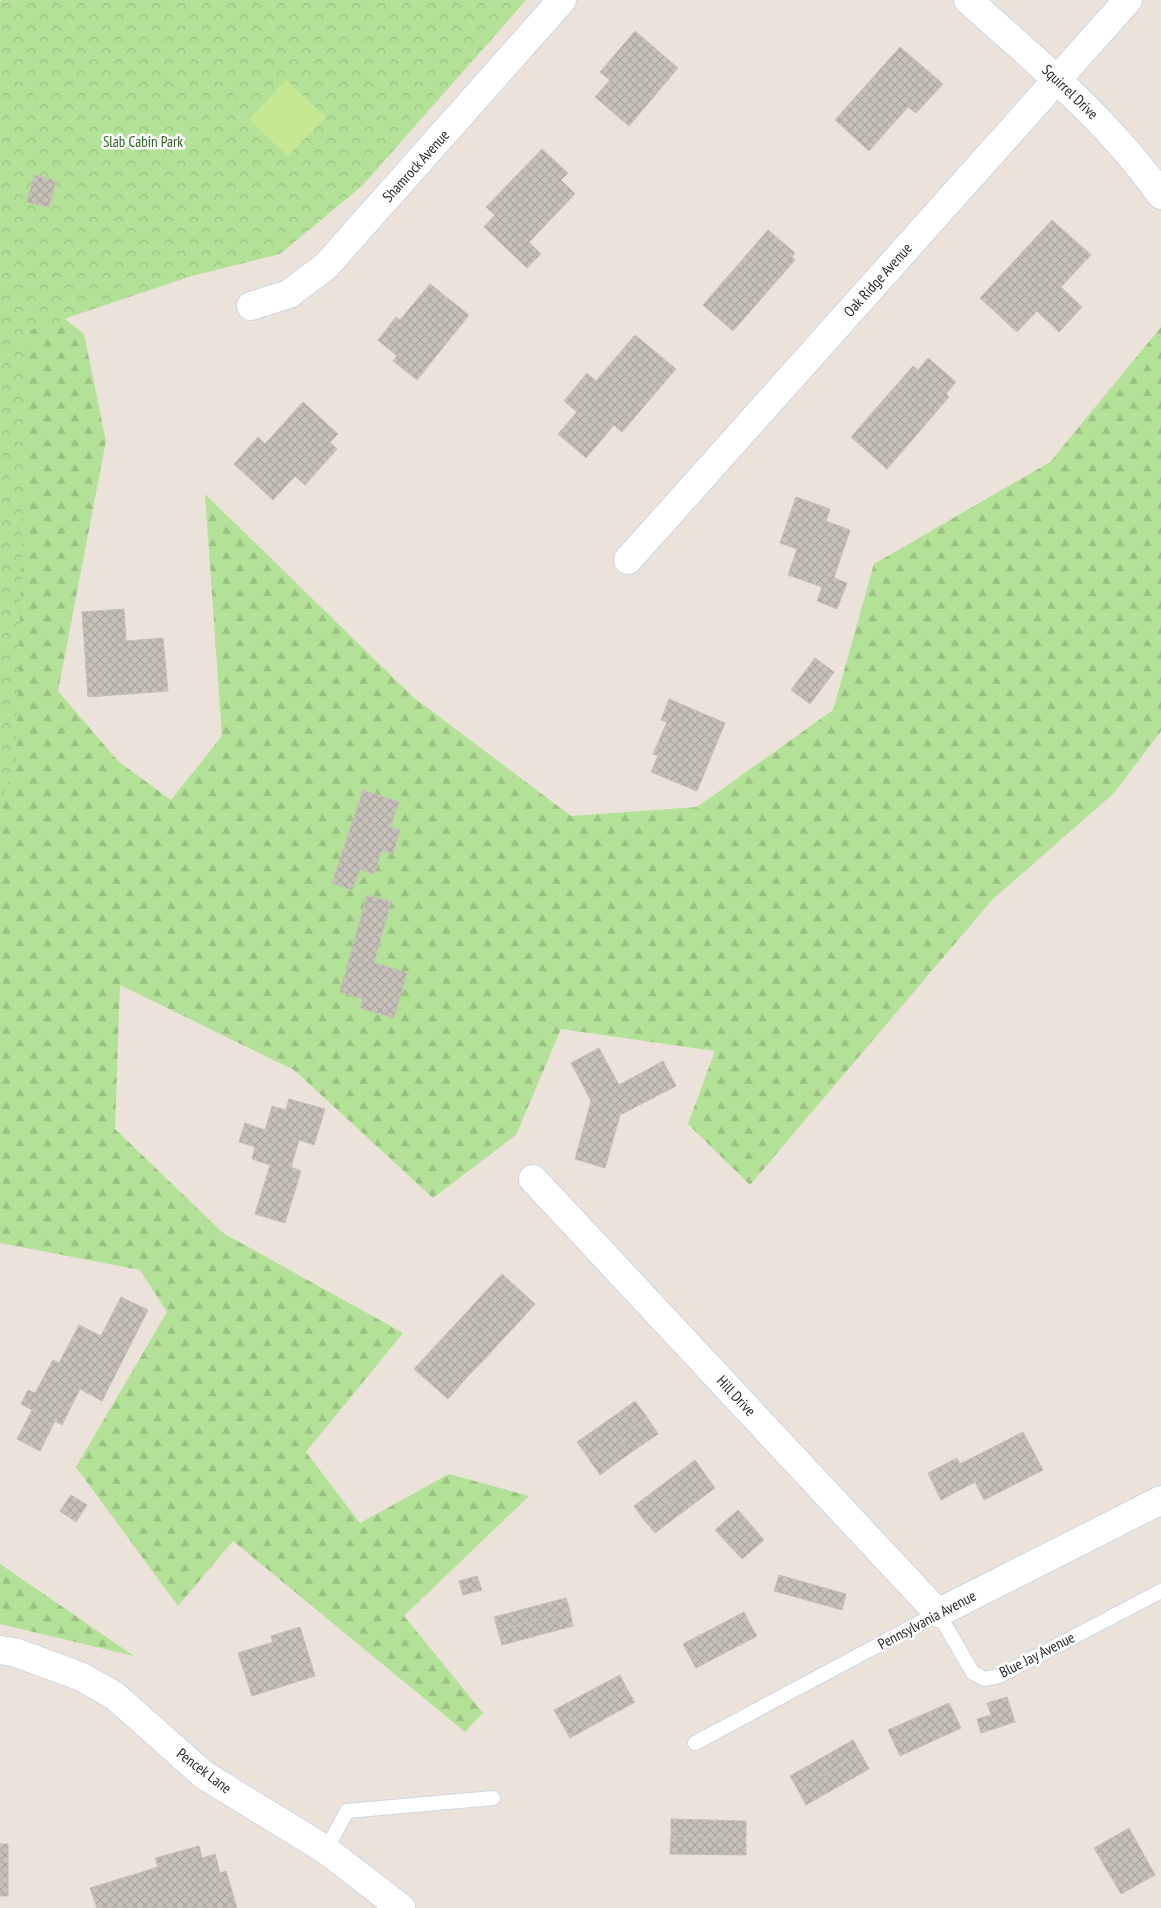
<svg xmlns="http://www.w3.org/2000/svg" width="1161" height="1908" font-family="'PT Sans Narrow',sans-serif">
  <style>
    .forest { fill: url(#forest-firs) }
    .park { fill: url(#park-crowns) }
    .pitch { fill: #c7e893 }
    .building { fill: url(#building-cross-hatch); stroke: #c6bfb4 }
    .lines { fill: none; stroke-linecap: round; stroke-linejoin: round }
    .lane-casing { stroke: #d0d4e1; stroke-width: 16 }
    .street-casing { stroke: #d0d4e1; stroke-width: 30 }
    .lane { stroke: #fff; stroke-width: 14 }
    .street { stroke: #fff; stroke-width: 28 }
    .labels { text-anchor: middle; stroke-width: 5; stroke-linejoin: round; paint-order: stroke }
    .street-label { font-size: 15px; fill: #292929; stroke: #fff }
    .park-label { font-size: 15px; fill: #2c631b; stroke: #fff }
  </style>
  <defs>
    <pattern id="forest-firs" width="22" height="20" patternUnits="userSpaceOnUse" patternTransform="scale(1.25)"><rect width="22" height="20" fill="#b3e197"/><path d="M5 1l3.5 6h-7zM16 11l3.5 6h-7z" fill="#9ac182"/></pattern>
    <pattern id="park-crowns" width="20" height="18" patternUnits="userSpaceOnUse" patternTransform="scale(1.25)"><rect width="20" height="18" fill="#b3e197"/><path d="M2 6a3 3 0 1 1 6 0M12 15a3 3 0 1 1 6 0" fill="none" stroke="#9ac182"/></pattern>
    <pattern id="building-cross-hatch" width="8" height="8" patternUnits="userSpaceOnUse" patternTransform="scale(1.25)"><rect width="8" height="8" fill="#c6c0ba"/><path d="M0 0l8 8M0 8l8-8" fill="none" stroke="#aaa5a0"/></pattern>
  </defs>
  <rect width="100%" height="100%" fill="#ebe3da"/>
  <g class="forest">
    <path d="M0,302L45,303L84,334L106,441L58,691L118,761L171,800L222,736L205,494L413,697L571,816L697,807L833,710L874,564L1050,462L1161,327V731L1114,793L991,901L750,1185L688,1124L715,1051L561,1029L516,1135L433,1198L294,1070L120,985L115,1129L223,1233L403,1333L306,1452L360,1523L449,1474L529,1496L404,1616L483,1713L465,1732L233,1541L178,1606L76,1467L167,1312L140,1270L0,1243Z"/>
    <path d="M0,1564L134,1656L0,1624Z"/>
  </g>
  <path class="park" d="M2,0H526L362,186L280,254L192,276L28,331L16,763L0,805V2Z"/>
  <path class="pitch" d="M286,80L326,117L288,156L249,120Z"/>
  <g class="building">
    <path d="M635,31L678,68L629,126L595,97L610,80L600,72Z"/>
    <path d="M900,47L943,84L916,113L908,107L869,151L835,120Z"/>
    <path d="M542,149L568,173L561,180L575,194L529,242L541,254L527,268L484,227L495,215L486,207Z"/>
    <path d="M34,175L56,181L49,207L27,202Z"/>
    <path d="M1052,220L1091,255L1061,287L1082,307L1059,332L1037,311L1017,332L980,298Z"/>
    <path d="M768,230L795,253L792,257L795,260L733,331L703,305Z"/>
    <path d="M430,284L469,315L417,380L393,361L397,356L378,340L396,317L400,320Z"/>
    <path d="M635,335L676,369L622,432L614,425L586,458L558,434L577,412L564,401L587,373L596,381Z"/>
    <path d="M928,358L956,382L946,394L949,397L887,469L851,437L913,366L918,370Z"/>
    <path d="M303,402L338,434L330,442L337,449L305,485L295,476L273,500L234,464L258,437L265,444Z"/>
    <path d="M796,497L830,509L826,521L850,530L834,578L847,583L837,609L817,601L822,587L788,575L797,549L780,543Z"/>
    <path d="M124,609L126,641L163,638L168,691L88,697L82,612Z"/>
    <path d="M815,658L834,672L810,704L791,690Z"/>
    <path d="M669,699L725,723L697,791L651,772L658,756L653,754L667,722L661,720Z"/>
    <path d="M363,790L399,802L390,827L400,830L393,854L382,850L374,874L360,869L352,890L332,883Z"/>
    <path d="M367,895L391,902L374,963L407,973L394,1018L360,1008L363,999L340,992Z"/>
    <path d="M599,1048L619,1085L663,1061L676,1086L620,1115L605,1168L575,1159L591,1101L571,1063Z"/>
    <path d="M289,1099L325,1109L314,1145L299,1140L291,1167L301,1171L285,1223L255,1214L270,1165L252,1159L255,1147L239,1142L245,1123L265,1130L272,1106L286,1110Z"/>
    <path d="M502,1274L535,1304L518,1323L485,1292Z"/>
    <path d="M485,1292L518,1323L500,1342L466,1313Z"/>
    <path d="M121,1297L148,1310L102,1401L80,1389L62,1425L55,1421L40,1451L17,1439L32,1410L21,1404L28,1390L35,1393L53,1360L59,1363L79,1325L101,1336Z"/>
    <path d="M466,1313L500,1342L484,1360L451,1329Z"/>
    <path d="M451,1329L484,1360L469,1375L436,1345Z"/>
    <path d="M436,1345L469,1375L448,1399L414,1369Z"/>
    <path d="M635,1401L647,1417L619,1437L607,1421Z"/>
    <path d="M647,1417L658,1434L630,1453L619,1437Z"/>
    <path d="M607,1421L619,1437L589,1459L577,1442Z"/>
    <path d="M1023,1432L1043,1470L984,1500L975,1482L941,1500L928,1473L957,1458L960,1464Z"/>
    <path d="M619,1437L630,1453L600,1475L589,1459Z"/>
    <path d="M695,1460L705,1474L644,1520L634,1506Z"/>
    <path d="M705,1474L715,1488L655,1533L644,1520Z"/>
    <path d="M71,1495L87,1505L76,1522L60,1511Z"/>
    <path d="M738,1510L764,1540L742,1559L715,1530Z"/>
    <path d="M779,1575L846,1594L842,1610L774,1591Z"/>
    <path d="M477,1576L482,1590L463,1595L459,1581Z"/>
    <path d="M566,1598L570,1611L498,1631L494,1617Z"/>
    <path d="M570,1611L573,1626L502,1645L498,1631Z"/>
    <path d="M744,1612L750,1624L690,1657L683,1644Z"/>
    <path d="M750,1624L757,1636L696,1668L690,1657Z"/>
    <path d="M300,1627L315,1676L252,1696L238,1653L273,1642L271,1636Z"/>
    <path d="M620,1675L627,1689L562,1724L554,1710Z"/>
    <path d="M627,1689L635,1702L570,1738L562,1724Z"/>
    <path d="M1007,1697L1015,1722L981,1733L977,1719L991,1715L987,1703Z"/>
    <path d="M949,1703L955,1715L894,1743L888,1730Z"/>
    <path d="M955,1715L961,1728L900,1756L894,1743Z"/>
    <path d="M853,1740L861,1754L798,1790L790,1776Z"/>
    <path d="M861,1754L869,1769L806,1805L798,1790Z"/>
    <path d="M671,1819L746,1821V1838L671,1836Z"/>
    <path d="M1129,1828L1155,1875L1121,1894L1094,1848Z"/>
    <path d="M671,1836L746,1838V1855L670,1854Z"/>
    <rect x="0" y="1844" width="8" height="52"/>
    <path d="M199,1846L202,1858L215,1854L220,1873L226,1871L237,1908H97L90,1888L158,1867L155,1858Z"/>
  </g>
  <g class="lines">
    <g class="lane-casing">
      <g id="lane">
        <path d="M695,1743L938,1613L973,1673L985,1679L999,1676L1161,1591"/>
        <path d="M326,1850L347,1811L493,1798"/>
      </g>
    </g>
    <g class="street-casing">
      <g id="street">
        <path d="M968,0C1036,61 1108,120 1161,195"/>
        <path d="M251,306L289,294L326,266L562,0"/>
        <path d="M628,560L1128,0"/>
        <path d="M533,1179L938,1613L1161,1500"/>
        <path d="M0,1650L14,1652L82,1677L115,1696L204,1775L326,1850L401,1908"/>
      </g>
    </g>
    <use href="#lane" class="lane"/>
    <use href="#street" class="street"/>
  </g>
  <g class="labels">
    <g class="street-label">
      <text transform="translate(1070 92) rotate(44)" y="5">Squirrel Drive</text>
      <text transform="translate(416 166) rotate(-48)" y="5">Shamrock Avenue</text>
      <text transform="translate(878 280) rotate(-48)" y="5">Oak Ridge Avenue</text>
      <text transform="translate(736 1396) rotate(47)" y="5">Hill Drive</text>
      <text transform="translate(927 1620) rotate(-28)" y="5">Pennsylvania Avenue</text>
      <text transform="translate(1037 1655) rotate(-27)" y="5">Blue Jay Avenue</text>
      <text transform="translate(204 1771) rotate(37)" y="5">Pencek Lane</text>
    </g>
    <g class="park-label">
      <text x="143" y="147">Slab Cabin Park</text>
    </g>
  </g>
</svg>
